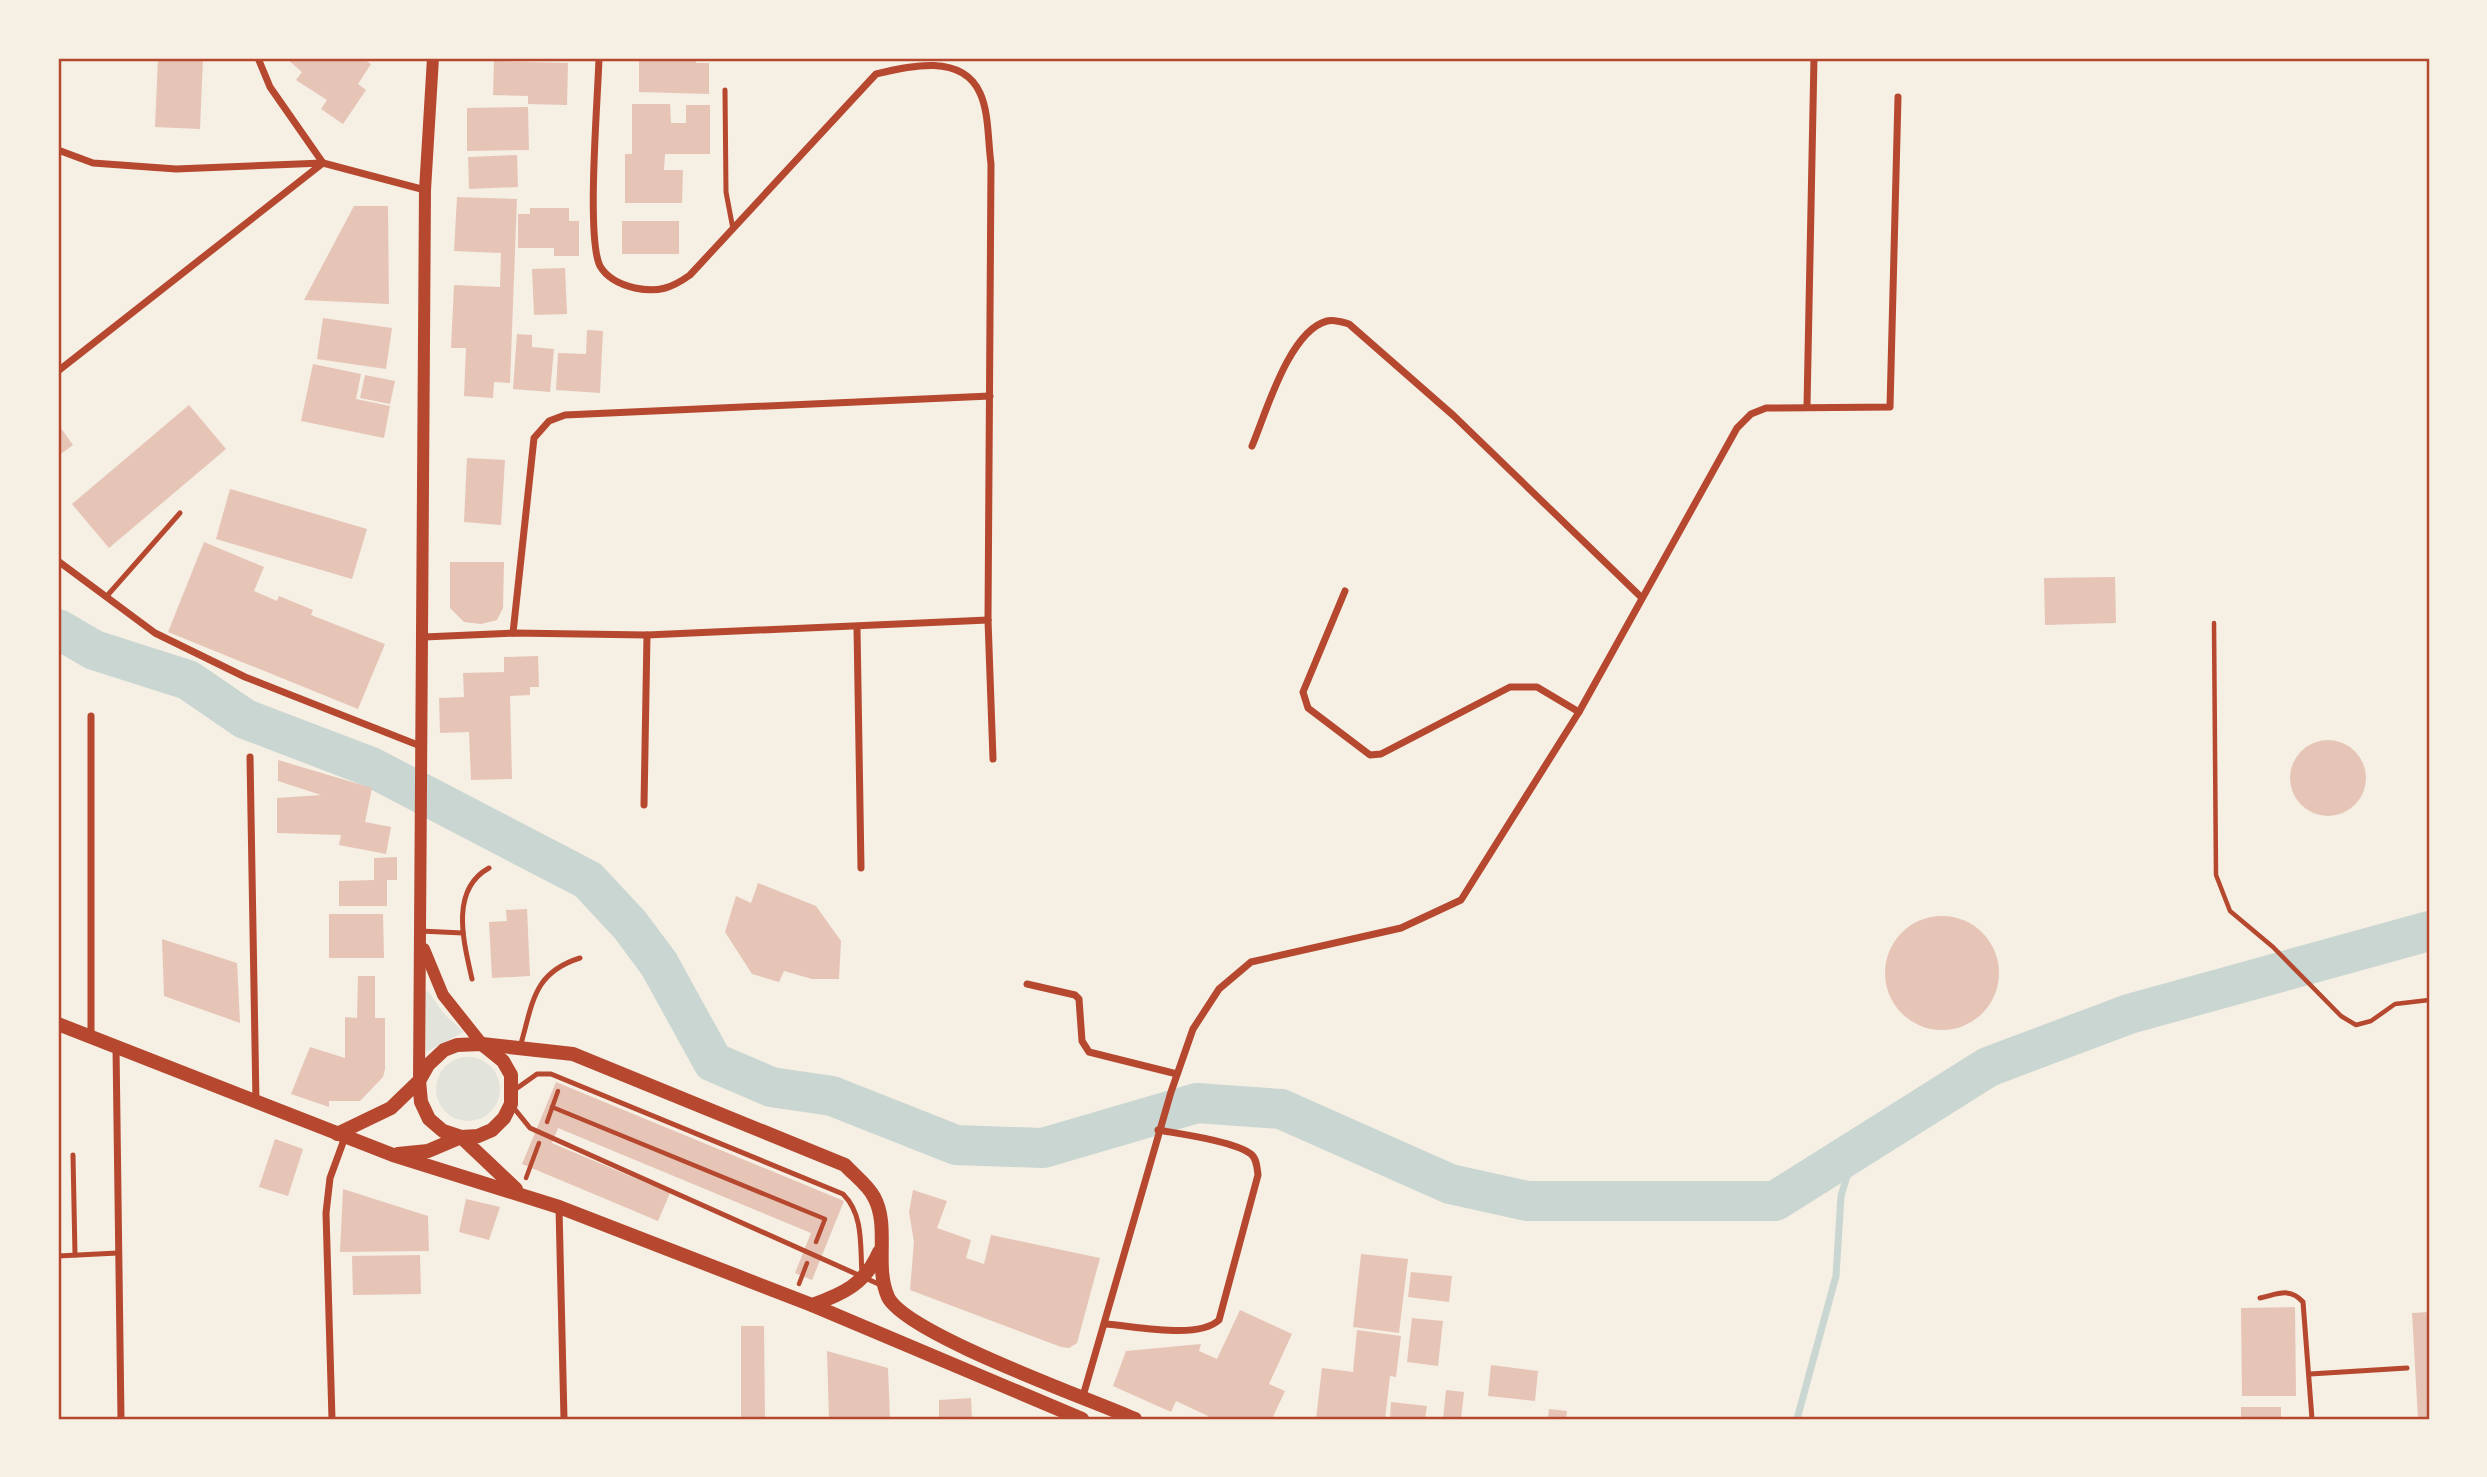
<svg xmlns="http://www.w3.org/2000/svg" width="2487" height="1477" font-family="'Alegreya Sans',sans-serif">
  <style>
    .green { fill: #e2e4dc }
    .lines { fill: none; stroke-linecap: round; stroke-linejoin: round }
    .stream { stroke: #c9d6d2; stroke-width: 7 }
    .river { stroke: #c9d6d2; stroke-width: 40 }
    .building { fill: #e6c5b7 }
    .path { stroke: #b5482f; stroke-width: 4.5 }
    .service { stroke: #b5482f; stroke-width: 5 }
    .minor { stroke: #b5482f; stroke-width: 7 }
    .tertiary { stroke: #b5482f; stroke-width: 12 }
    .secondary { stroke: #b5482f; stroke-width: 14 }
    .neatline { fill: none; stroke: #b5482f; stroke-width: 2.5 }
  </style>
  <rect width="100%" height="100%" fill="#f6efe4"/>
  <g class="green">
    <path d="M428,991L445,1015L464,1032L426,1052L425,992Z"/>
    <circle cx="468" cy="1089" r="32"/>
  </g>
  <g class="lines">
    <path class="stream" d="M1797,1419L1836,1276L1841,1196L1856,1147"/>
    <path class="river" d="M58,629L94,650L188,680L245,719L371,767L588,880L630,925L659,964L713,1062L771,1087L832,1096L956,1145L1043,1148L1197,1103L1281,1109L1450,1184L1527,1201H1775L1988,1067L2129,1014L2429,931"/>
  </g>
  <g class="building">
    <path d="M158,58H203L200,129L155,127Z"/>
    <path d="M286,58H367L365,60L371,64L358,84L366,90L343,124L321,109L327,100L296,80L302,72Z"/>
    <path d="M639,58H696V63H709V94L639,92Z"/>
    <path d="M494,61L568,63L567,105L528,104V96L493,95Z"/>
    <path d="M632,104H670L671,123H686V105H710V154H665L664,170H683L682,203H625V154H632Z"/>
    <path d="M528,107L529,150L467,151V108Z"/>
    <path d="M517,155L518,187L469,189L468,157Z"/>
    <path d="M457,197L517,199L510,383L494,382L493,398L464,396L466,348H451L454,285L500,287L501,253L454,251Z"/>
    <path d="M354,206H388L389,304L304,300Z"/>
    <path d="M530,208H569V221H579V256H554V248H518V214H530Z"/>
    <rect x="622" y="221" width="57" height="33"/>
    <path d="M565,268L567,314L534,315L532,269Z"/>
    <path d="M323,318L392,328L386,369L317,359Z"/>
    <path d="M587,330L603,331L600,393L556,390L558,353L586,354Z"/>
    <path d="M517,334L532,335V347L554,349L550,392L513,389Z"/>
    <path d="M313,364L361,374L356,399L390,406L384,438L301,421Z"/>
    <path d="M365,375L395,381L390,404L360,398Z"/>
    <path d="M189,405L226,449L109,548L72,504Z"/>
    <path d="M58,424L73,445L58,456Z"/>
    <path d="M467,458L505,460L501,525L464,522Z"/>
    <path d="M230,489L367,529L352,579L216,539Z"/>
    <path d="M204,542L264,567L254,591L277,601L279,596L313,610L311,615L385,644L358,709L168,632Z"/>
    <path d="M450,562H504L503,608L497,620L481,624L464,622L450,608Z"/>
    <path d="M2115,577L2116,623L2045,625L2044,578Z"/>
    <path d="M538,656L539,687H530V695L510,696L512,779L471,780L469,732L440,733L439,698L464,697L463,673L504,672V657Z"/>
    <circle cx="2328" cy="778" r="38"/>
    <path d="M278,760L372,788L365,822L391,827L386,854L339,845L341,835L277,833V798L321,795L278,781Z"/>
    <path d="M397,857V880H387V906H339V881L374,880V858Z"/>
    <path d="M758,883L816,906L841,941L839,979H812L784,971L779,982L752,974L725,932L736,896L751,903Z"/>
    <path d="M527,909L530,976L492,978L489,922L507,921L506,910Z"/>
    <path d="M329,914H383L384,958H329Z"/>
    <circle cx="1942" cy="973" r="57"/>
    <path d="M162,939L237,963L240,1023L164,996Z"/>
    <path d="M358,976H375V1018H385V1069L383,1077L360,1101H329V1107L291,1094L310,1047L345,1058V1017L357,1018Z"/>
    <path d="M556,1082L844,1201L812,1280L795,1273L811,1233L558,1128L552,1143L670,1193L658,1221L522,1164Z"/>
    <path d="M275,1139L303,1149L288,1196L259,1187Z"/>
    <path d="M343,1189L428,1216L429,1251L340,1252Z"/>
    <path d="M913,1190L947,1201L937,1228L971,1240L966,1258L984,1264L991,1235L1100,1258L1077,1343L1069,1348L1061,1347L910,1290L914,1242L909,1212Z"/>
    <path d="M466,1199L500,1207L489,1240L459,1232Z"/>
    <path d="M1361,1254L1408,1259L1399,1333L1353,1327Z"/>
    <path d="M420,1255L421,1294L353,1295L352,1256Z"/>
    <path d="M1411,1272L1452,1276L1449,1302L1408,1297Z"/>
    <path d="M2295,1307L2296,1396H2242L2241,1308Z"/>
    <path d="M1240,1310L1292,1334L1269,1384L1285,1391L1272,1419H1206L1208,1416L1176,1401L1171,1412L1113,1386L1126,1351L1201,1344L1199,1351L1217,1359Z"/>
    <path d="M2429,1312V1419H2418L2412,1313Z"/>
    <path d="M1412,1318L1443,1321L1438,1366L1407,1362Z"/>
    <path d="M741,1326H764L765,1419H741Z"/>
    <path d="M1357,1330L1401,1336L1396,1377L1390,1376L1385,1419H1316L1322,1368L1353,1372Z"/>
    <path d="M827,1351L888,1368L890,1419H829Z"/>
    <path d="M1491,1365L1538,1371L1535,1401L1488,1396Z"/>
    <path d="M1446,1390L1464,1392L1461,1419H1443Z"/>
    <path d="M971,1398L972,1419H939V1400Z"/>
    <path d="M1391,1402L1427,1406L1425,1419H1390Z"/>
    <rect x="2241" y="1407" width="40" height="12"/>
    <path d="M1549,1409L1567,1411L1566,1419H1548Z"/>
  </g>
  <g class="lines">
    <g class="path">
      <path d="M2214,623L2216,875L2230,911L2273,947L2341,1016L2356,1025L2371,1021L2395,1004L2429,1000"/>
      <path d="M552,1107L825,1219L816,1242"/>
      <path d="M547,1122L558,1091"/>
      <path d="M526,1178L539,1143"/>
      <path d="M799,1284L807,1263"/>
    </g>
    <g class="service">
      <path d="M725,90L726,192L733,229"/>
      <path d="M106,597L180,513"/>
      <path d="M420,931L463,933"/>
      <path d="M472,979C464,943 449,890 489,868"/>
      <path d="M520,1047C533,1004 532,973 580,958"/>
      <path d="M513,1091L537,1074H551L843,1194C864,1215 860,1246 862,1274"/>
      <path d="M513,1107L530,1128L883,1286"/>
      <path d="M73,1155L75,1255"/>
      <path d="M58,1256L118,1253"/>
      <path d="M2260,1298C2278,1294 2290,1287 2303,1302L2312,1419"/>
      <path d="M2310,1374L2407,1368"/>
    </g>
    <g class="minor">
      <path d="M599,58C598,97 586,238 600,266C607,278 622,285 635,288C658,293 672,288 690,275L876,74C909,66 962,53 980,93C989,112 988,142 991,164L988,620L993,759"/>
      <path d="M58,150L93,163L176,169L323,163L425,190"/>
      <path d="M58,371L323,163L270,87L258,58"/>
      <path d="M1807,406L1814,58"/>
      <path d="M1252,446C1266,413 1289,331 1327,321C1334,319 1342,322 1349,324L1454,416L1641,597"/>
      <path d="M58,561L155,633L245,677L423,747"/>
      <path d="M1345,591L1303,692L1308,708L1370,755L1381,754L1510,687H1537L1579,712"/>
      <path d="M857,628L861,868"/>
      <path d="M513,633L534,438L549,421L565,415L990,396"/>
      <path d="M424,637L513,633L647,635L988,620"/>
      <path d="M91,716V1037"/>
      <path d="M250,757L256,1102"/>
      <path d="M644,805L647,635"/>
      <path d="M1027,984L1075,995L1079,999L1082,1041L1089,1052L1177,1074"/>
      <path d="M116,1047L121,1419"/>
      <path d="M559,1208L564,1419"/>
      <path d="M1105,1324C1135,1326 1197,1340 1219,1320L1258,1175C1257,1168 1257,1159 1251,1154C1234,1141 1180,1134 1158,1130"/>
      <path d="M1083,1396L1171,1092L1193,1029L1219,989L1251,962L1401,928L1461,900L1579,712L1737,428L1751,414L1766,408L1890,407L1898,97"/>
      <path d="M332,1419L326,1213L330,1178L345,1137"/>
    </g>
    <g class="tertiary">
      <path d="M424,949L443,995L482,1044"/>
      <path d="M419,1081L425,190L433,58"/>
    </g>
    <g class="secondary">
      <path d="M58,1024L393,1155L559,1207L812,1305L1082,1419"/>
      <path d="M419,1081L421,1102L429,1119L443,1131L461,1137L516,1189"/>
      <path d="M337,1134L391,1108L419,1081L428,1065L444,1050L457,1045L482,1044L573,1054L845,1165C854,1175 868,1185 874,1197C890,1226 874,1266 888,1297C906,1334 1090,1399 1135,1419"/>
      <path d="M398,1154L428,1151L461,1137L478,1136L492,1130L504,1118L511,1104V1075L503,1061L482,1044"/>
      <path d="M812,1305C843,1294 865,1284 879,1252"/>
    </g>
  </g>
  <rect width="2487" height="1477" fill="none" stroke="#f6efe4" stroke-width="119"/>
  <rect x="60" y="60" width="2368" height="1358" class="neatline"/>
</svg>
